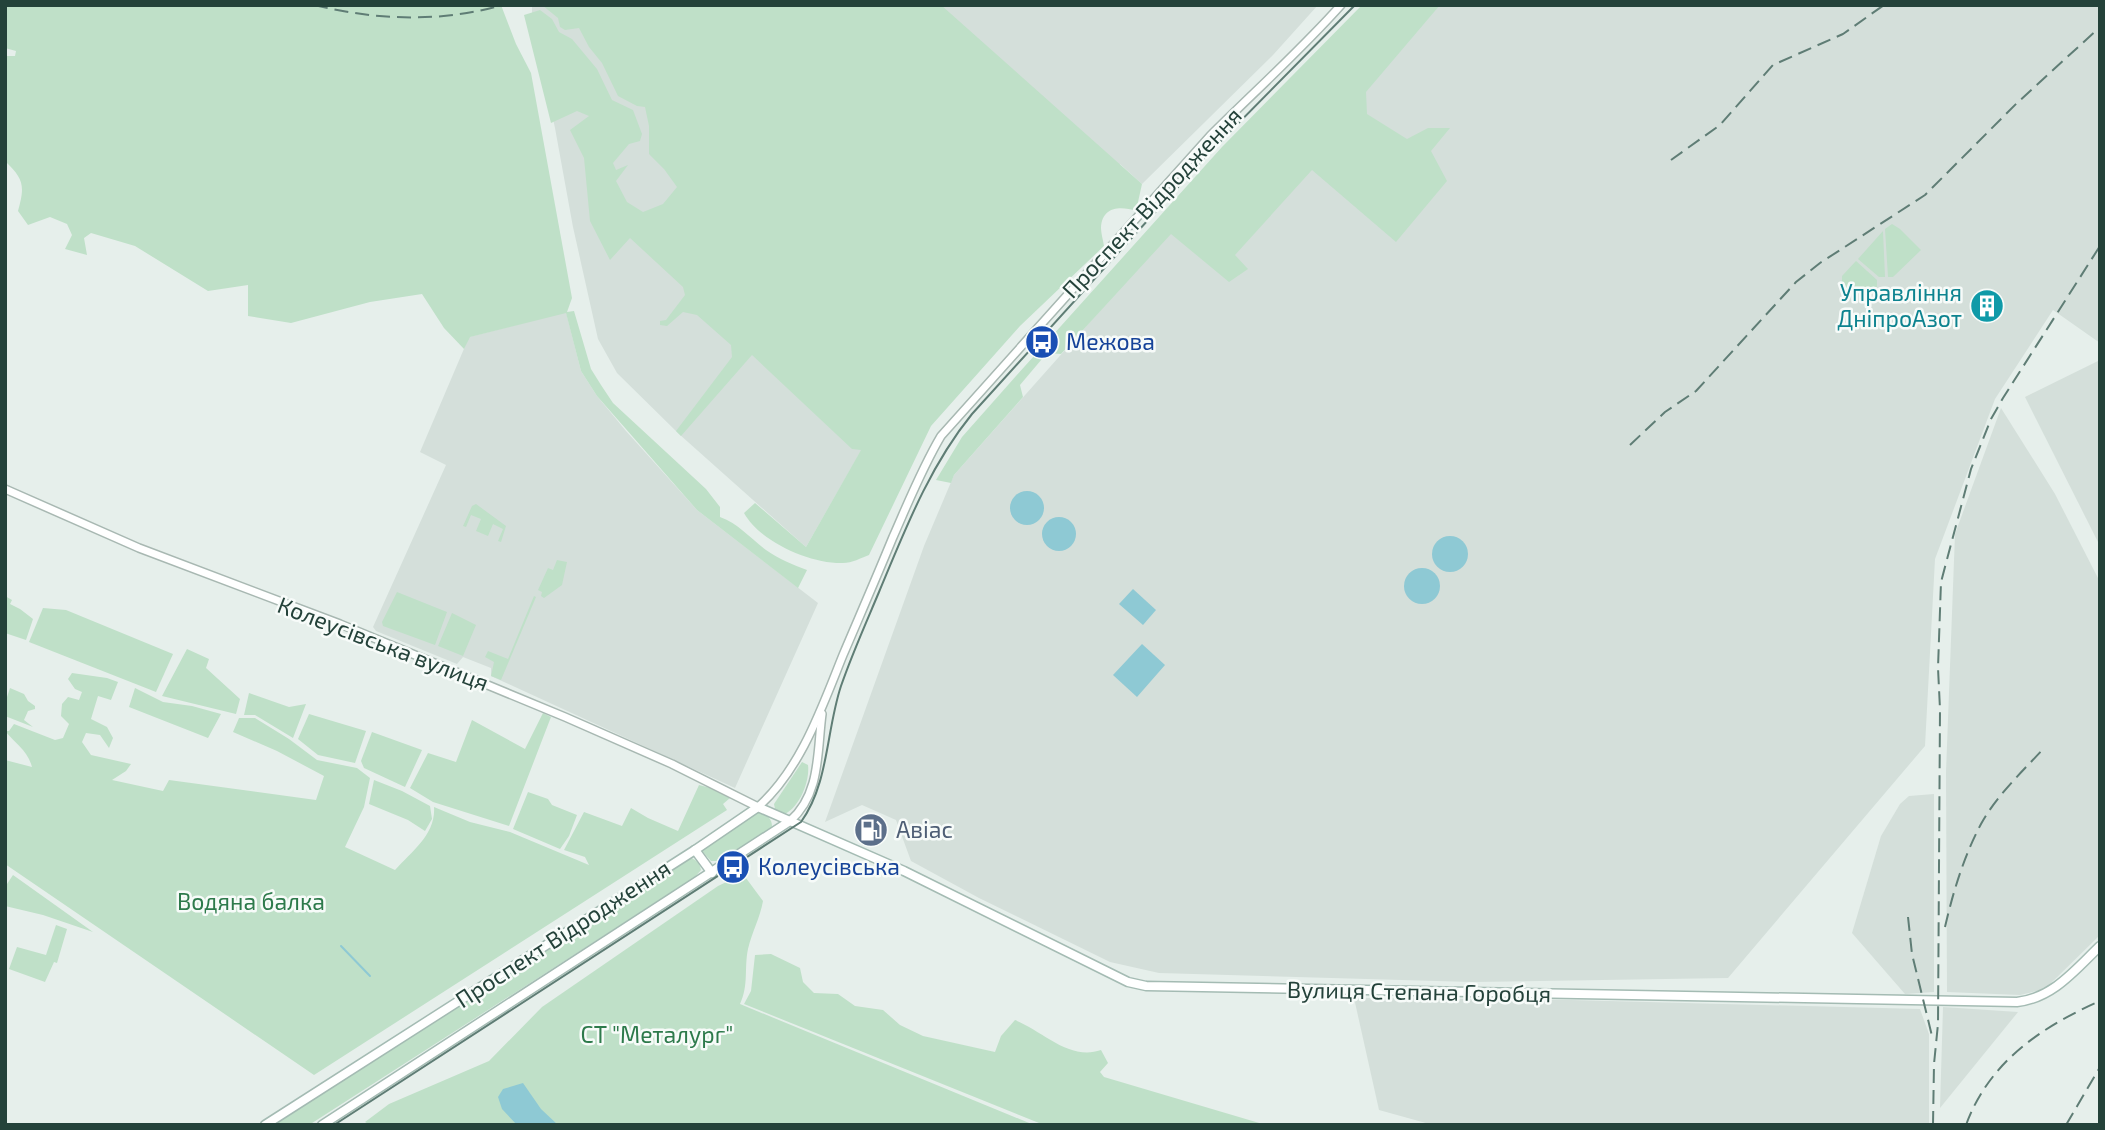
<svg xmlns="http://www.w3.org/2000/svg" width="2105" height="1130" font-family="'Exo 2',sans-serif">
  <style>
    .built { fill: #d4dfda }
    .green { fill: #bfe0c8 }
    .water { fill: #8ec9d4 }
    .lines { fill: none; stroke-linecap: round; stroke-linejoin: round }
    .stream { stroke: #8ec9d4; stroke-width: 2 }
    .tertiary-casing { stroke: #a8b8b2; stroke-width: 10 }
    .secondary-casing { stroke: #a4bbb3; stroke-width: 11 }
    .tertiary { stroke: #fff; stroke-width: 7 }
    .secondary { stroke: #fff; stroke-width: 8 }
    .tram { stroke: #5f7d75; stroke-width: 2 }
    .rail { stroke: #5f7d75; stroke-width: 2; stroke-dasharray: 14 7; stroke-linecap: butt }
    .labels { text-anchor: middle; stroke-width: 5; stroke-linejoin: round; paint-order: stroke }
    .street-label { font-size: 23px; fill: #24423a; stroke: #f7fbf9 }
    .culture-label { font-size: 23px; fill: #0d838f; stroke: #f7fbf9; text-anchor: end }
    .transit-label { font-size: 23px; fill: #164399; stroke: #f7fbf9; text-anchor: start }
    .service-label { font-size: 23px; fill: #4e5e75; stroke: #f7fbf9; text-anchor: start }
    .park-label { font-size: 23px; fill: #2d7a4b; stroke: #f7fbf9 }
  </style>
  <rect width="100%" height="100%" fill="#e6efeb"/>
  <g class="built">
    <path d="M532,5H1318L1273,55L1142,184L1120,164L862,449L806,547L679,434L617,373L598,339L573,227L555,128L532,24Z"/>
    <path d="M1409,5H2100V343L2053,310L1995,399L1935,559L1925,746L1728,978L1472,982L1159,973L1110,962L979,898L911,861L896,820L862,805L825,822L924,546L954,475L1169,233Z"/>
    <path d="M566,312L581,371L597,396L626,431L697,510L818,603L735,788L491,676V668L463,657L457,664L376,631L373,627L446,465L420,452L469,337Z"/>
    <path d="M2100,360V546L2025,397Z"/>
    <path d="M2001,408L2055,494L2100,582V935L2045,989L2020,995L1947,992L1946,772L1955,534Z"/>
    <path d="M1934,794V992L1905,994L1852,933L1881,836L1900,804L1909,796Z"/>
    <path d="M1354,998L1571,1000L1920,1009L1929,1034V1125H1433L1379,1110Z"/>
    <path d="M1943,1007L2018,1012L1940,1108Z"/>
  </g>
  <g class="green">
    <path d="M7,5H501L516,44L531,73L572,298L567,312L574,311L591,369L601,385L613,403L706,489L720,507V517C739,524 750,538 766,550C779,559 793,565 807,570L798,588L697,510L597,396L581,371L566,313L470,337L464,349L444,328L422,294L370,302L291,323L248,316V285L208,291L135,246L91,233L84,238L87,255L65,249L72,235L67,224L50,217L28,225L18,211C25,186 24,179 5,161V56H15L16,51L5,48Z"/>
    <path d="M542,5H941L1142,184L1136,211C1121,206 1102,206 1101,228C1101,233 1103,240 1104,246L1020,326L931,426L869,555C861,558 852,563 843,563C811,564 760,542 744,513L755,503L806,547L861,450L852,449L752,355L681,436L676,431L732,357L731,345L697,315L683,312L667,326L660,325V321L666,320L685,295L683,287L630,238L610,260L590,221L584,158L570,130L589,116L577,111L551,123L524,15L540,10L552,19L559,32L572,39L597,69L612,100L633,110L642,134L640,141L629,144L613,163L616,170L628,165L616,181L627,202L643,212L663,204L677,187L664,169L649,154V126L645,107L637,106L618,96L602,63L589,47L579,28L565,30L560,27L558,18Z"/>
    <path d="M1362,5H1440L1366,92L1367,114L1407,139L1428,128H1450L1431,151L1447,181L1396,242L1312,170L1235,255L1248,269L1229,282L1171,234L1061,354L1047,353L1020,385L1023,397L954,475L951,483L936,480L962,437L1016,376L1222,147Z"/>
    <path d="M1892,224L1900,229L1921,250L1893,277H1888L1885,229Z"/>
    <path d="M1883,231L1885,277H1879L1858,259Z"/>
    <path d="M1856,261L1877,280V287L1842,288V276Z"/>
    <path d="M476,504L506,526L501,542L498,541L503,529L493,524L488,536L476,531L481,519L471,515L466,527L463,526L472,506Z"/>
    <path d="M557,560L567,562L562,585L544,598L541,596L542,592L538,590L548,568L553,570Z"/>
    <path d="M397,592L447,612L435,645L383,626L382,622Z"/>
    <path d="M5,596L12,600L10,604L20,609L33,619L26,640L5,633Z"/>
    <path d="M534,596L536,597L501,680L491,676L494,662L485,657L488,651L508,659Z"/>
    <path d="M43,608L66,610L173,654L156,692L29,642Z"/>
    <path d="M452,613L476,625L463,656L438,646Z"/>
    <path d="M187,649L209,659L206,668L240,699L236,714L162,696Z"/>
    <path d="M72,673L107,678L118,682L111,700L98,696L91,719L107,727L113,738L109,748L100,735L86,733L82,742L91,755L131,764L126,771L112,780L163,791L169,780L316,800L324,776L277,751L233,732L239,718H255L289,739L317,760L357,768L370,778L364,807L345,847L395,870C412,851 436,834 434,807L470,822L510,832L589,865L585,857L564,850L584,812L622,826L631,808L648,818L678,831L699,785L719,790L730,798L723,804L727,810L314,1075L5,864V760L32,767C28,751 15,743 5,731H9L14,724L55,740L63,738L69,724L61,716L62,704L68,697L79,700L82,692L75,689L68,679Z"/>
    <path d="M10,688L24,694L28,701L35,706V709L28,711L24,720L33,727L5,716V703Z"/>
    <path d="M135,688L163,702L192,706L221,714L208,738L129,707Z"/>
    <path d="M249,693L289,707L306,704L293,738L255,715H244Z"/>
    <path d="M543,713L551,717L509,826L433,802L410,788L428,753L456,762L472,720L525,749Z"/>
    <path d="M309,714L366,731L355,763L318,755L298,739Z"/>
    <path d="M372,732L422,750L405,787L364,768L361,761Z"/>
    <path d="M802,762L808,765C810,781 800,806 785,814L775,809L774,804Z"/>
    <path d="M374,780L402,791L430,806L432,819L425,831L408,820L369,804Z"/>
    <path d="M528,792L548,799L552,805L577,815L569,836L560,849L513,829Z"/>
    <path d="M757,812C765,811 772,819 772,826L770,830L720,861H711L703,852V848Z"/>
    <path d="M687,857C695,858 700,863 701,870L695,877L309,1125H269Z"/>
    <path d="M743,874L763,901C760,918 752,932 748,949C744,968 749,985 740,1004L1034,1125H370L365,1122L389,1104L489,1061L542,1007L718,886Z"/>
    <path d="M13,875L93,932L43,915L5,906V887Z"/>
    <path d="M56,925L67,929L57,963L54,962L45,982L9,969L17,947L46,955Z"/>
    <path d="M771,954L800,968L803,982L814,993L838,994L855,1006L883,1010L900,1025L923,1036L995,1052L1001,1036L1015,1020C1043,1031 1069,1061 1101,1050L1108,1063L1100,1072L1104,1077L1266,1125H1044L744,1004L751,991L755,955Z"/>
  </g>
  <g class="water">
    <circle cx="1027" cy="508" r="17"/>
    <circle cx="1059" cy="534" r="17"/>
    <circle cx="1450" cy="554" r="18"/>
    <circle cx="1422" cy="586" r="18"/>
    <path d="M1133,589L1156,610L1143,625L1119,604Z"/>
    <path d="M1142,644L1165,665L1137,697L1113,675Z"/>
    <path d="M523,1083L541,1109L558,1125H517L502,1109L498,1097L503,1089Z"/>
  </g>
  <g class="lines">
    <path class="stream" d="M341,946L370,976"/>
    <g class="tertiary-casing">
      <g id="tertiary">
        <path d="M5,489L139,548L340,624L565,717L672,764L758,807C801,769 822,707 843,655C860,615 877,576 893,537C908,503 922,468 941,436L1210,136C1254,92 1300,51 1341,5"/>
        <path d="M790,821C821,794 817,751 822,714"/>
      </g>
    </g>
    <g class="secondary-casing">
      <g id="secondary">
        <path d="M695,850L712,873"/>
        <path d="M265,1125L695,850L758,807L904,871L1128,982L1146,986L2017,1002C2053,998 2075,970 2100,946"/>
        <path d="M322,1125L790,821"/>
      </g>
    </g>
    <use href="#tertiary" class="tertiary"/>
    <use href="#secondary" class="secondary"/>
    <path class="tram" d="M334,1125L801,822C829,783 826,731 841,686C852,654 866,623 879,592C905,530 929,467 972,414L1207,155L1355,5"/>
    <g class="rail">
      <path d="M314,5C375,20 441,23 502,5"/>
      <path d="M1671,160L1720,125L1773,65L1843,34L1884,5"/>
      <path d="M1630,445L1665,412L1696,391L1796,282L1820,263L1925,195L2017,103L2100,27"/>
      <path d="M1908,917L1912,954L1932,1036"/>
      <path d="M1945,927C1953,892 1964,856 1981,824C1997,795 2023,771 2045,747"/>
      <path d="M1933,1125L1934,1064L1938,1024L1940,709L1938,668L1941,582L1971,469L1991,419L2003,398L2100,246"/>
      <path d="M1966,1125C1989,1062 2041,1027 2100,1001"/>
      <path d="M2066,1125L2100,1067"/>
    </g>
  </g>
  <defs>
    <g id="building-disc" transform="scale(1.75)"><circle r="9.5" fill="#0f9aa8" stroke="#f7fbf9"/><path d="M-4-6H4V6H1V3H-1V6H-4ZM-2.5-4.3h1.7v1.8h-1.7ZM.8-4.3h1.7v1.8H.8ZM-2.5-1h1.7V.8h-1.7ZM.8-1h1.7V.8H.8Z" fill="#fff"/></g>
    <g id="bus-disc" transform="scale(1.75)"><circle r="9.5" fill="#1a4fb4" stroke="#f7fbf9"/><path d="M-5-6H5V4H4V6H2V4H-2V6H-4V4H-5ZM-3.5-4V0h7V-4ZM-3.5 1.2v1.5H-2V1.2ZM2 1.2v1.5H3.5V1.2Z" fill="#fff"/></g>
    <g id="fuel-disc" transform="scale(1.75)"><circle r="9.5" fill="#5c6f8a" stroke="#f7fbf9"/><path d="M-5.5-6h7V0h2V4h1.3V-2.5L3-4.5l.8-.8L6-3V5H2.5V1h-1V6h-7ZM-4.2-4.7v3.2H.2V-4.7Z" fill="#fff"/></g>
  </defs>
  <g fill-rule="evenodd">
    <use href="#building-disc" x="1987" y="306"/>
    <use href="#bus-disc" x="1042" y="342"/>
    <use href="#fuel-disc" x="871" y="830"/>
    <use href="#bus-disc" x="733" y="867"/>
  </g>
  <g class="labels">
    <g class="street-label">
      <text transform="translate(1152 203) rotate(-47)" y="8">Проспект Відродження</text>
      <text transform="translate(383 644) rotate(21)" y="8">Колеусівська вулиця</text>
      <text transform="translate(563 934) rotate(-33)" y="8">Проспект Відродження</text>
      <text transform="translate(1419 992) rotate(1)" y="8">Вулиця Степана Горобця</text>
    </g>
    <g class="culture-label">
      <text x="1962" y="301">Управління<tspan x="1962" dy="26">ДніпроАзот</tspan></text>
    </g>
    <g class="transit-label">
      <text x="1066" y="350">Межова</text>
      <text x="758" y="875">Колеусівська</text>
    </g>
    <g class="service-label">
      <text x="896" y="838">Авіас</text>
    </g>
    <g class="park-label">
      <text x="251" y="910">Водяна балка</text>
      <text x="657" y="1043">СТ "Металург"</text>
    </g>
  </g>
  <rect width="2105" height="1130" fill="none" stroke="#24423a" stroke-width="14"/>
</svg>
